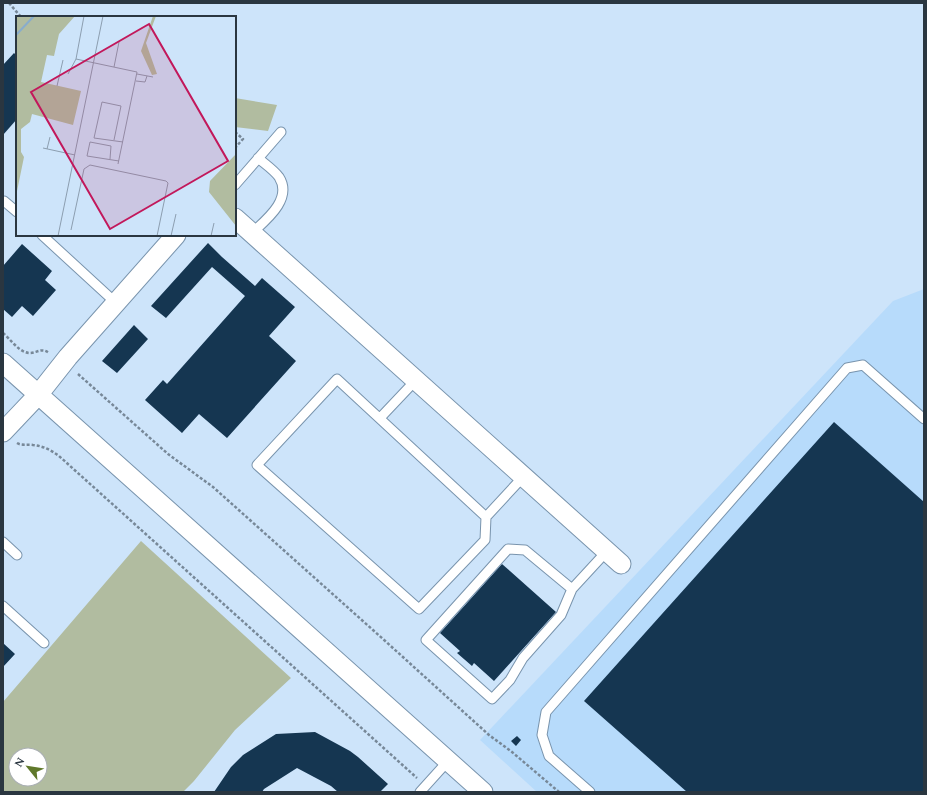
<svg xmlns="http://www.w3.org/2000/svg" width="927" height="795" font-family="Spectral,serif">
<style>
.built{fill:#b7dbfb}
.green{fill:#b1bca0;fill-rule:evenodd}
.building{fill:#153651}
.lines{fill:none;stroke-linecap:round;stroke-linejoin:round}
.lane-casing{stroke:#7994ad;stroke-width:11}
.street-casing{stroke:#7994ad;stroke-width:21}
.path{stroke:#778898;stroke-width:2.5;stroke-dasharray:3 2;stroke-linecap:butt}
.lane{stroke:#fff;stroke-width:9}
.street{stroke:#fff;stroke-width:19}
.inset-river{fill:none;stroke:#88accc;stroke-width:2}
.inset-road{fill:none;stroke:#8c9eb0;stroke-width:1}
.view{fill:#c2185b;fill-opacity:0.15;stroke:#c2185b;stroke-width:2}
.inset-edge{fill:none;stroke:#2a3640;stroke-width:2}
</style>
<rect width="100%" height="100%" fill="#cde4fa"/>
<path class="built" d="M924 289V792H537L480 740 893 301Z"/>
<path class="green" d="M235 98 277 105 268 131 235 127Z
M141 541 291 678 235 730 194 781 183 792H3V702ZM16 755H40V779H16Z"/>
<path class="building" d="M14 53 17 56V119L3 135V65Z
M208 243 222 257 255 286 262 278 295 307 269 336 296 361 227 438 199 414 182 433 145 400 163 380 167 384 245 296 212 267 166 318 151 306Z
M22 244 52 271 45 280 56 290 33 316 22 306 12 317 3 309V266Z
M134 325 148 339 117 373 102 361Z
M834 422 924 502V792H687L584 701Z
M502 564 556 612 494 681 474 663 472 666 457 653 460 651 440 633Z
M3 643 15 654 3 667Z
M315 732 350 751 358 757 388 784 380 792H338L331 786 297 768 264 789 262 792H214L231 767 243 755 276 734Z
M517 736 521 740 516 746 511 741Z"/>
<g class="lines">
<g class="lane-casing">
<path id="lane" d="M235 185 281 132
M4 201 17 212
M252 233C266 220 293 199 279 177 274 170 265 164 258 158
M42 235 116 303
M380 418 415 381
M486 517 337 379 257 465 419 609 485 540 486 517 523 477
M3 542 17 555
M572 589 525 550 508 549 426 640 492 699 510 680 523 658 561 615 572 589 607 551
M3 606 44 643
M420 792 448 761
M590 792 549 756 542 735 546 712 847 368 863 365 924 419"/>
</g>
<g class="street-casing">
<path id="street" d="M235 218 621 564
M3 363 483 792
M3 432 38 395 68 357 176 235"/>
</g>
<path class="path" d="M9 3 21 17
M235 132 243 139 235 148
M3 333C10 339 17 349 25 352 35 356 40 346 49 353
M78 374 168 454 213 487 383 639 489 735 512 752 559 792
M17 443C22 446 27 444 33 445 43 446 51 450 59 456L417 778"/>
<use href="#lane" class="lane"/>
<use href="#street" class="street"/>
</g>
<g transform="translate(16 16)">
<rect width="220" height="220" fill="#cde4fa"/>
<path d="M0 0H59L43 18 38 40 31 39 25 66 65 75 57 109 16 98 14 106 5 113V136L8 141 0 180ZM137 0H140L130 27 141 58 136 59 125 35ZM220 138V210L193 176 194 165Z" fill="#b1bca0"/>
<path class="inset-river" d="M0 19 18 0"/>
<path class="inset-road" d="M68 0 60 43 121 56 102 148M98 51 103 26M52 58 60 43M121 58 137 61M120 65 129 66 131 60M41 70 47 44M98 124 105 90 86 86 78 122 107 126M27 132 59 139M31 133 34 121M94 143 95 130 74 126 71 140 103 145M55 214 68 153 74 149 150 165 152 167 141 220M42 220 87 0M155 220 160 198M195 220 198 207"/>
<path class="view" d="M133 8 212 145 94 213 15 76Z"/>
<rect width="220" height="220" class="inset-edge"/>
</g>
<rect width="927" height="795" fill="none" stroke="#2a3640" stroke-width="8"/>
<g transform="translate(28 767) rotate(300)"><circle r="19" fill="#ffffff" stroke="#aaafb3"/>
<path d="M0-3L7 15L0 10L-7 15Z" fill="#60792b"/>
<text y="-6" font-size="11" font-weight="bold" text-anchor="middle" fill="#2a3640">N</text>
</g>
</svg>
